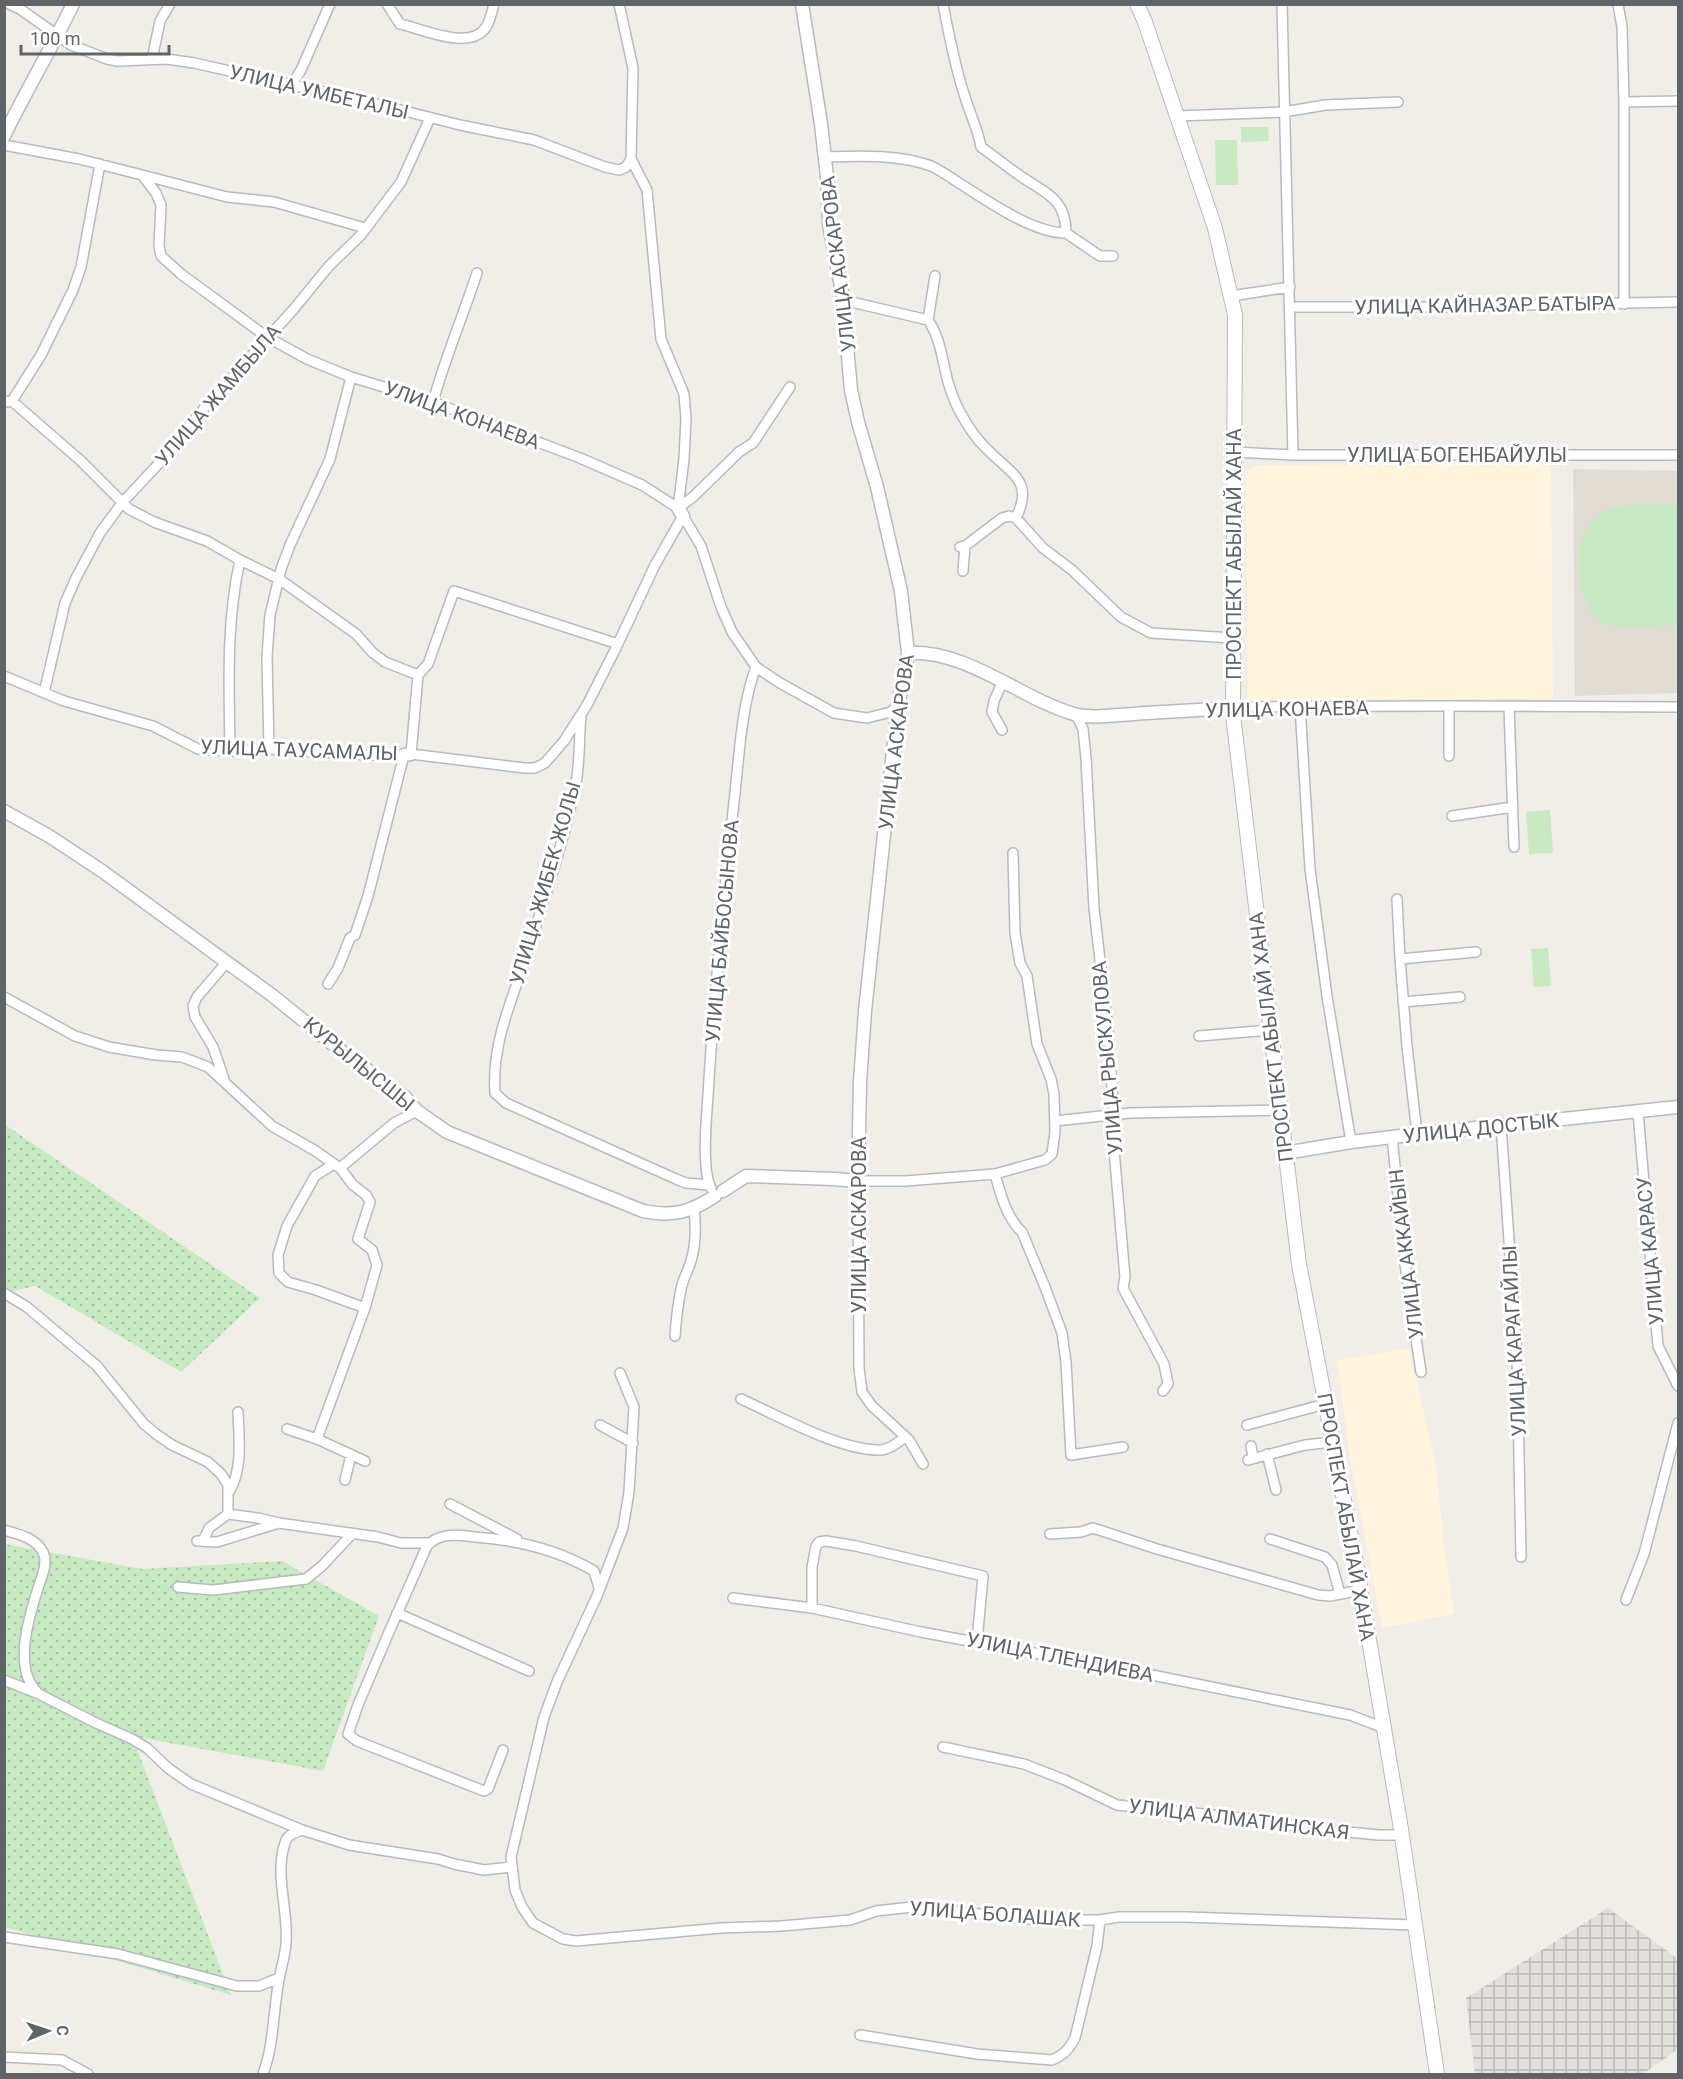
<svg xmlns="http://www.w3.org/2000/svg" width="1683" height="2079" font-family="Roboto,sans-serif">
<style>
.commercial{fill:#fff4de}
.industrial{fill:url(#industrial-grid)}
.education{fill:#e1ddd5}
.green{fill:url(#green-dots)}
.pitch{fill:#c7eac3}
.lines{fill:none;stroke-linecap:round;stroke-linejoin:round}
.minor-casing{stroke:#b7babe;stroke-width:12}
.tertiary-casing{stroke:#b7babe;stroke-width:15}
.secondary-casing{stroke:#b5bbbf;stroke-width:16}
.minor{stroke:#fff;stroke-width:9}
.tertiary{stroke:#fff;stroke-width:12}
.secondary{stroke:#fff;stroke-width:14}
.labels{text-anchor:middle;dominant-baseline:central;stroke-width:6;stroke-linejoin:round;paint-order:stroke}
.street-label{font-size:20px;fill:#5e6468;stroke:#fff}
</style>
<defs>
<pattern id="industrial-grid" width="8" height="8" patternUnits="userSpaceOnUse" patternTransform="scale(1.5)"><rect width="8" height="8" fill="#e2e0db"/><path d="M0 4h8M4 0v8" fill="none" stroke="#bab9b5"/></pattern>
<pattern id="green-dots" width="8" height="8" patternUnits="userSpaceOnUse" patternTransform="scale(1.5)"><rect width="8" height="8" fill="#c7eac3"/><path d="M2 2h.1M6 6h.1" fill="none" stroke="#a5c1a2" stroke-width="1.8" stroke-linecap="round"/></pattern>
</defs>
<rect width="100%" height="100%" fill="#f1eee7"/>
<path class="commercial" d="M1551 463 1553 699 1248 700 1246 474 1256 465Z
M1409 1348 1436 1465 1444 1546 1454 1614 1382 1628 1349 1451 1337 1360Z"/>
<path class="industrial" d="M1608 1908 1678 1959V2049L1643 2074H1475L1466 1998Z"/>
<path class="education" d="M1573 469 1678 471V693L1575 696Z"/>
<path class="green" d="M4 1124 260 1298 181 1372 35 1286 5 1293Z
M4 1544 142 1569 282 1561 379 1616 323 1771 132 1736 231 1995 5 1927Z"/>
<path class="pitch" d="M1241 127H1268L1269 141 1241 142Z
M1215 140H1237L1238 185H1216Z
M1678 505V625C1658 625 1619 632 1601 622 1593 618 1589 608 1586 600 1583 593 1579 586 1579 579 1576 555 1581 521 1606 510 1624 502 1658 506 1678 505Z
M1550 810 1553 853 1529 854 1526 812Z
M1548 948 1551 986 1534 987 1531 949Z"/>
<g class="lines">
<g class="minor-casing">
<path id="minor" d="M9 4 20 9 71 45 107 59 117 61 167 59 194 63 381 105 460 125 534 140 605 167 619 170 626 167 631 159
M387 4 400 24C420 28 471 52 486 27 490 21 492 12 494 4
M619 4 633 68 631 159 647 190 661 339 684 394 686 419 684 459 678 508
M943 4C949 36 955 67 965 97 970 114 978 129 981 147 994 156 1006 166 1019 175 1044 193 1066 197 1066 233
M1282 4 1293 455
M1618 4 1622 27 1624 102V304
M152 59 160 21 170 4
M292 84 301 70 330 4
M1624 102 1678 101
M1177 116 1284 112 1325 105 1398 102
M4 145 79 159 142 175 156 193 161 205 159 245 161 256 181 274 267 337 307 359 351 377 433 402 580 458 642 485 678 508
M825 157C859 156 898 154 931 166 940 170 950 177 959 183 988 201 1032 233 1066 233
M142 175 227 197 274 202 365 228
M1066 233 1100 256H1113
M1231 296 1290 287
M843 300 928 320C941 339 942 360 948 382 952 396 959 412 967 424 974 436 984 447 994 456 1017 477 1032 485 1016 518L1043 548 1072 570 1121 617 1151 633 1233 638
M1291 307H1429L1678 302
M928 320 935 276
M12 401 81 461 129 509 154 522 207 541 240 560 279 579 356 634 372 652 385 662 418 675
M4 402 12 401 41 355 73 290 81 267 100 164
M433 402C445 358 463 316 477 273
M1235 452 1293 455H1678
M678 508 693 497 739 452 753 443 790 387
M960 547 965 546 1002 518 1009 516 1016 518
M963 571 965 546
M618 644 454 591 428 664 418 675 411 754 524 768H535L545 763 564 741 587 705 615 650 655 565 683 516 701 546 721 607 732 632 756 667 780 683 834 713 867 718 891 712 898 705
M4 676 64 701 153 726 198 749 230 751 269 749 367 755H404L368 896 355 935 350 938 338 968 328 984
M44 693 65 603 76 578 100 533 122 503 163 459 206 406 293 310 329 266 361 235 401 182 430 118
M1300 706 1310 869 1327 996 1351 1142
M1449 706V756
M1233 707 1436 706 1678 707
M1509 707 1514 847
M1076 714 1083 729 1086 758 1094 908 1108 1030 1114 1115 1112 1127 1125 1277 1123 1288 1164 1364 1168 1384 1163 1391
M581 715C579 737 580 761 576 783 565 837 547 890 531 942 516 992 491 1039 495 1093L506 1103 676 1179 686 1183 709 1185
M1002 730 992 712 994 701 1003 681
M269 749 267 657 270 615 281 569 290 545 330 459 351 377
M230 751C229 686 226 623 240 560
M1452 816 1513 807
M1397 899 1400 959
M4 997 75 1036 109 1047 156 1055 182 1057 208 1067 272 1126 314 1150 340 1168 353 1185 366 1195 370 1202 358 1239 372 1250 377 1265 365 1308 317 1439 365 1461
M1403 1002 1460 997
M1199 1036 1270 1030
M224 1079 213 1047 195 1017 193 1006 197 997 227 962
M1638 1112 1658 1346 1678 1386
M1055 1121 1130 1113 1279 1110
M1501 1125 1517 1355 1521 1557
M1417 1134 1407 1046 1400 959 1476 952
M1392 1137 1405 1264 1421 1372
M334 1164 315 1176 287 1226 278 1255 279 1273 288 1282 316 1290 365 1308
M340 1168 394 1123 417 1111
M995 1174C1000 1193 1007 1219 1022 1232L1045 1287 1062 1333 1066 1362 1071 1455 1123 1447
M711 1188C700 1166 708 1106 709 1079 715 986 724 894 734 802 739 759 741 707 756 667
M4 1293 27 1307 97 1366 144 1424 156 1434 172 1445 208 1462 221 1474 228 1485V1514L258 1518 279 1523
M675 1336C676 1320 678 1304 681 1289 683 1279 688 1271 691 1261 696 1244 696 1226 694 1209
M620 1373 634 1407 629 1492 623 1528 597 1596 557 1682 544 1717 511 1857 515 1890 522 1907 533 1923 563 1939 576 1941 721 1928 781 1926 850 1920 876 1911 912 1907 1038 1920H1100L1119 1917H1186L1415 1925
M741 1399C779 1416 840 1451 881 1450 890 1449 898 1443 905 1437
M600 1425 633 1443
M1247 1425 1325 1404
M287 1429 317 1439
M1251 1446 1253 1458
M1267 1454 1276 1490
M1248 1460 1305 1445 1333 1442
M923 1464 909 1440 872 1406 862 1392 859 1368 858 1181H905L995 1174 1045 1160 1052 1154 1055 1132 1054 1094 1051 1079 1037 1044 1027 976 1020 963 1015 933 1013 853
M345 1480 351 1455
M229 1492C243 1470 239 1438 238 1412
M450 1504 517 1539
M4 1530C17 1534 33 1537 41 1549 49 1559 43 1574 39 1585 30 1614 12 1667 37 1692
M1050 1534 1081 1532 1093 1528 1157 1549 1318 1595 1330 1596 1361 1590
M1270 1539 1325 1557 1332 1565 1340 1594
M197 1541 217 1542 279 1523 378 1537 401 1543H429
M203 1541 209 1528 228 1514
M178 1587 213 1590 306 1579 322 1566 352 1534
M733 1598 812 1608 921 1632 1152 1675 1350 1715 1384 1728
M1626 1600 1644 1554 1678 1423
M812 1608V1567L816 1546 819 1542 826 1541 856 1546 983 1576 977 1641
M397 1613 529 1671
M4 1680 39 1694 96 1723 132 1739 147 1748 168 1768 191 1784 302 1830 349 1845 438 1859 454 1864 484 1870 511 1867
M943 1747 1024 1764 1065 1780 1117 1805 1251 1819 1316 1829 1379 1835H1402
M503 1750 488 1789 484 1791 357 1741 348 1734 358 1705 389 1632 427 1546C439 1532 458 1535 475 1537 517 1540 557 1549 594 1571L599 1588
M4 1937 118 1954 237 1986H259L279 1978
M860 2035 977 2054 1052 2060C1064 2055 1069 2049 1075 2038L1097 1946 1100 1920
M4 2057 62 2060 88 2074
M263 2074C274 2045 273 2011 279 1980 281 1968 285 1956 286 1944 289 1911 274 1875 285 1843 287 1835 294 1833 302 1830"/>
</g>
<g class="tertiary-casing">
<path id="tertiary" d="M4 136C26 91 51 49 73 4
M678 508 683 516
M908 653C968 650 1019 698 1074 714 1093 719 1114 715 1133 714 1166 711 1200 711 1233 707
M404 755 411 754
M4 811 49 836 102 871 273 996 340 1050 405 1097 417 1111 447 1132 643 1211C673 1217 691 1212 715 1196
M1285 1153 1351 1142 1417 1134 1678 1107
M723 1191 746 1176 834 1179 858 1181 860 1082 865 1011 898 705 908 653 901 591 877 487 858 422 851 390 842 292 829 224 827 177 821 124 802 4"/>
</g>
<g class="secondary-casing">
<path id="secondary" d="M1137 4 1145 22 1215 228 1235 315 1233 715 1299 1264 1356 1563 1401 1829 1437 2074"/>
</g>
<use href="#minor" class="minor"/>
<use href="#tertiary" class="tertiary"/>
<use href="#secondary" class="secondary"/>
</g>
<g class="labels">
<g class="street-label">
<text transform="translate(319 92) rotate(13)">УЛИЦА УМБЕТАЛЫ</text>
<text transform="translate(838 264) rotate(-97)">УЛИЦА АСКАРОВА</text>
<text transform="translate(1485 305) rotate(-1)">УЛИЦА КАЙНАЗАР БАТЫРА</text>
<text transform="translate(218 395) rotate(-49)">УЛИЦА ЖАМБЫЛА</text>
<text transform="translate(462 415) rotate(20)">УЛИЦА КОНАЕВА</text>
<text x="1457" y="455">УЛИЦА БОГЕНБАЙУЛЫ</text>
<text transform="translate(1234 554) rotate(-90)">ПРОСПЕКТ АБЫЛАЙ ХАНА</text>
<text transform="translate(1287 709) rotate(-1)">УЛИЦА КОНАЕВА</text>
<text transform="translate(896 742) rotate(-83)">УЛИЦА АСКАРОВА</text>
<text transform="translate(299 750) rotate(2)">УЛИЦА ТАУСАМАЛЫ</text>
<text transform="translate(545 883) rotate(-74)">УЛИЦА ЖИБЕК ЖОЛЫ</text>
<text transform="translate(722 931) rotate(-85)">УЛИЦА БАЙБОСЫНОВА</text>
<text transform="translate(1271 1037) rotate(-97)">ПРОСПЕКТ АБЫЛАЙ ХАНА</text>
<text transform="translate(1107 1058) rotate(-95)">УЛИЦА РЫСКУЛОВА</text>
<text transform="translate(359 1064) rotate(39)">КУРЫЛЫСШЫ</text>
<text transform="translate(1481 1128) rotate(-6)">УЛИЦА ДОСТЫК</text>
<text transform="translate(859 1225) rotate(-90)">УЛИЦА АСКАРОВА</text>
<text transform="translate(1650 1251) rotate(-95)">УЛИЦА КАРАСУ</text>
<text transform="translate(1406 1254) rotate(-97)">УЛИЦА АККАЙЫН</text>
<text transform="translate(1514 1341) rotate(-93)">УЛИЦА КАРАГАЙЛЫ</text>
<text transform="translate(1346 1517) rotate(80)">ПРОСПЕКТ АБЫЛАЙ ХАНА</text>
<text transform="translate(1060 1657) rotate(11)">УЛИЦА ТЛЕНДИЕВА</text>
<text transform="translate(1239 1819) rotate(7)">УЛИЦА АЛМАТИНСКАЯ</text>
<text transform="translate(995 1914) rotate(4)">УЛИЦА БОЛАШАК</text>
</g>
</g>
<rect width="1683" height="2079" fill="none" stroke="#5e6468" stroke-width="12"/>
<g transform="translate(48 2031) rotate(88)" stroke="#ffffff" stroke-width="4.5" paint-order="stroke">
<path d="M0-4.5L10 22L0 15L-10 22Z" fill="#5e6468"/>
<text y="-9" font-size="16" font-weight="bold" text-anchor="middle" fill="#5e6468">С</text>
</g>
<path d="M21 45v9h148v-9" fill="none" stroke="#5e6468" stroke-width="3"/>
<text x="30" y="45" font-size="18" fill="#5e6468" stroke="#ffffff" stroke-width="4.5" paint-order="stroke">100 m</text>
</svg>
